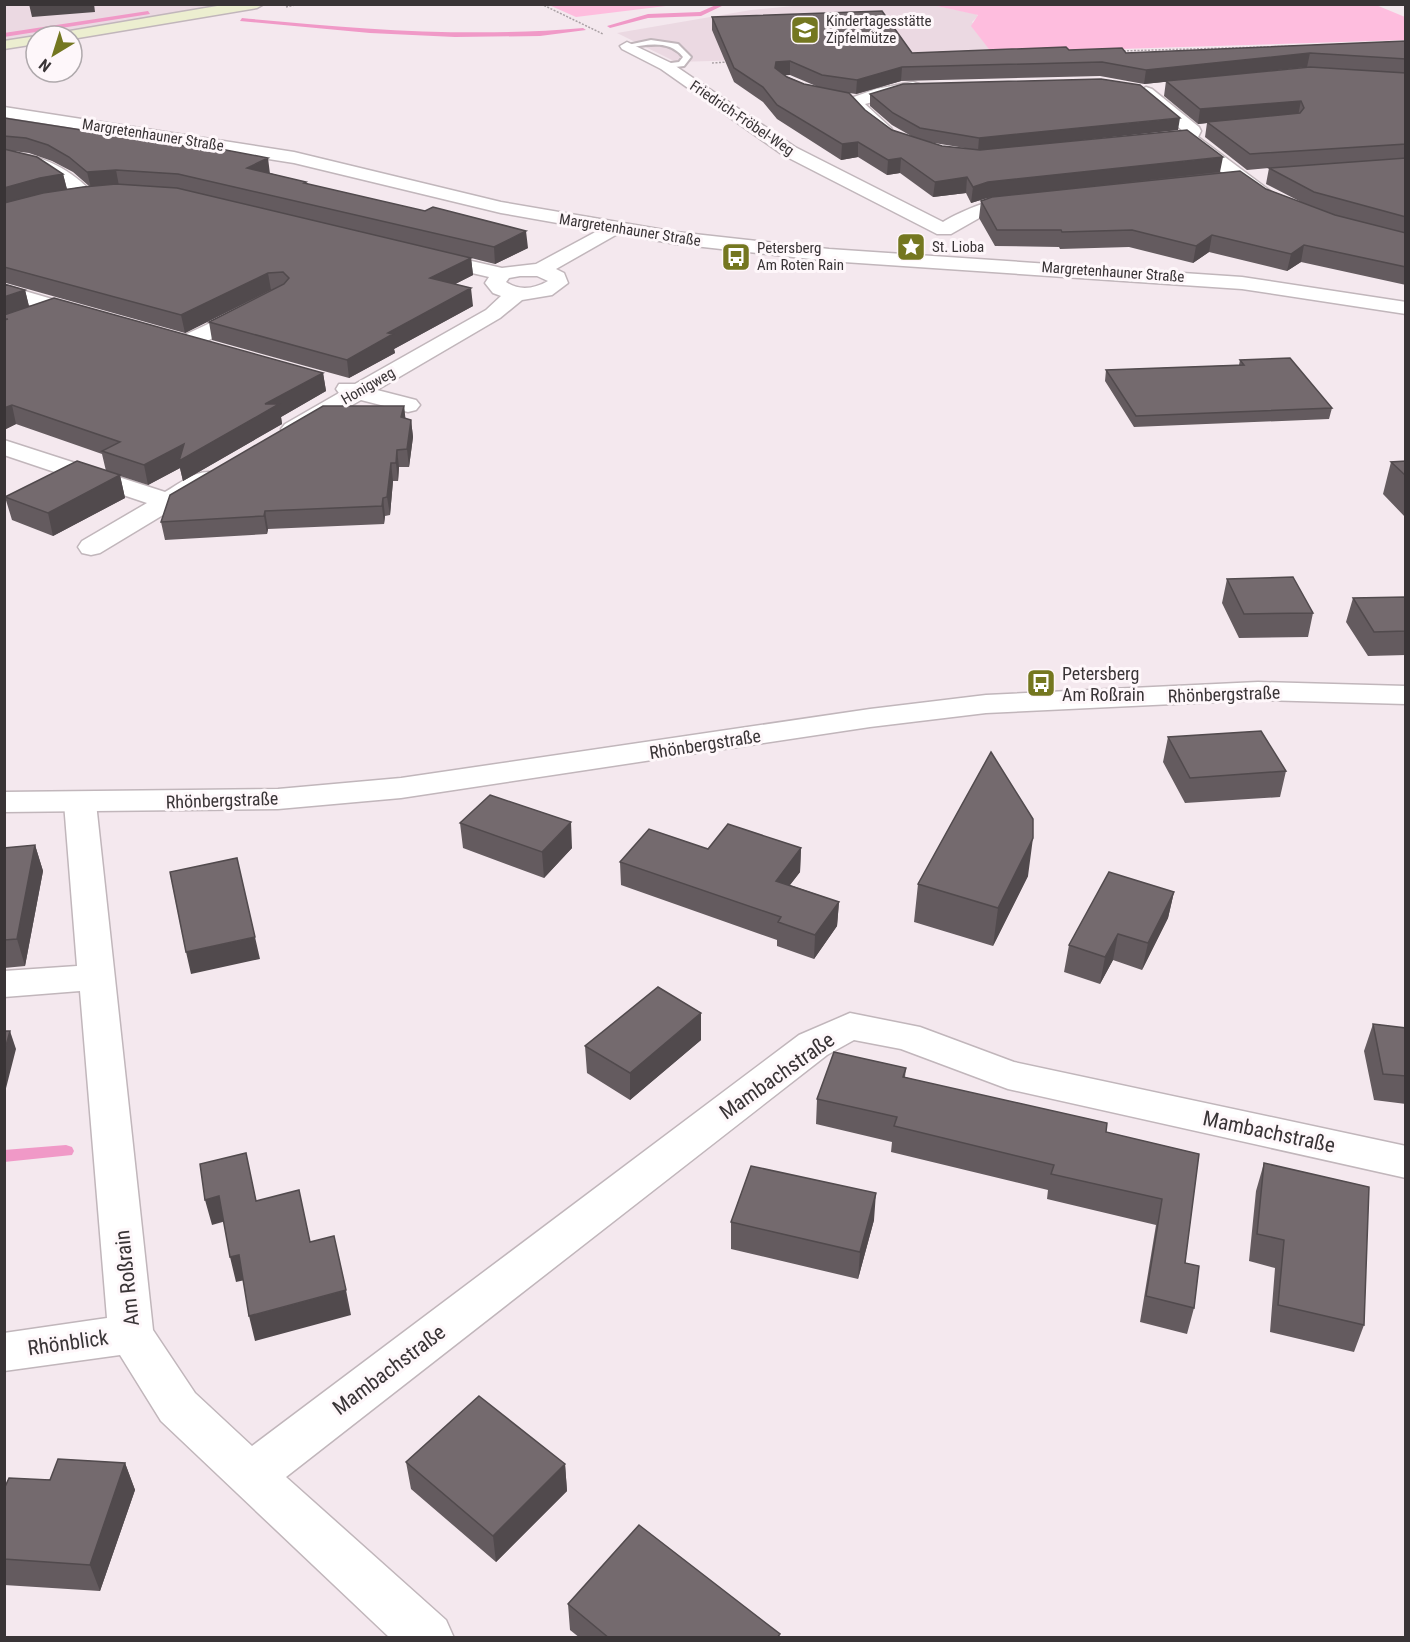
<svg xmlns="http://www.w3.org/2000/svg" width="1410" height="1642" font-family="'Roboto Condensed',sans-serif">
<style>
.built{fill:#ebd9e2}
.green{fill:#febdde}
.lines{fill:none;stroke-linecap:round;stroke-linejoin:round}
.stream{fill:#f099c7;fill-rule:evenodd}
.service-casing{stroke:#c1b6bb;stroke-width:4}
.minor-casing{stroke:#c1b6bb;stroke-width:3}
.tertiary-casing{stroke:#c1b6bb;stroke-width:3}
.secondary-casing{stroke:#c1b6bb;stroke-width:3}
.path{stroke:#a9a0a4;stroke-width:1.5;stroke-dasharray:2 1.5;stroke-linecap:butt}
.service{fill:#fff;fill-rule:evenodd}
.minor{fill:#fff;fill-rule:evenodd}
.tertiary{fill:#fff;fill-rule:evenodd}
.secondary{fill:#eceed0;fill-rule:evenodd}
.wall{fill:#645b5f;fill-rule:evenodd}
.shaded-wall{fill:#514a4d}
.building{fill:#746a6e;stroke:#514a4d;stroke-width:1.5}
.labels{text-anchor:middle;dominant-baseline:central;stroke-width:6;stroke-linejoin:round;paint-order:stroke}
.far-poi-label{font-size:15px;fill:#393436;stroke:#fef7fa;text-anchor:start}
.far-street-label{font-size:15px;fill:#393436;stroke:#fef7fa}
.poi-label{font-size:18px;fill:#393436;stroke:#fef7fa;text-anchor:start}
.street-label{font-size:18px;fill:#393436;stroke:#fef7fa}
.near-street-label{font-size:21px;fill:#393436;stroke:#fef7fa}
</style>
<rect width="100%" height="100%" fill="#f4e8ee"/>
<path class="built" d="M4 5H241L5 42Z
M804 5H932L976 14 978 16 972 22 992 53 676 62 617 33 751 10Z"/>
<path class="green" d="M549 5V4L674 5 576 17Z
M932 5H1376L1405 17V40L992 53 971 26 978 15Z"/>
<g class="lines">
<path class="stream" d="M718 4H726L701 16 648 18 610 28 607 26 648 14 700 12Z
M148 11 150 14 4 37V33Z
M242 18C356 29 469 38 583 28L586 30 540 36 455 37 370 33 240 21Z
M66 1145 72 1147 74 1151 72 1155 4 1162V1150Z"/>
<g class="service-casing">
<path id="service" d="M651 40 678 44 691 57 684 66 666 68 663 64 679 62 683 57C669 39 646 45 627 48L623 46Z"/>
</g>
<g class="minor-casing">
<path id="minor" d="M627 42 671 63 795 147 943 222C958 212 1021 184 1034 201L1032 205 988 213 951 234H937L783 155 661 69 622 49 620 46Z
M913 82 919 84 921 87 919 90 865 104 891 128 893 132 891 136H879L849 106 851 98 876 89Z
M1146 87 1152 89 1199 127 1201 131 1198 137 1273 193 1276 197 1273 201H1261L1180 142 1178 138 1184 132 1138 92Z
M4 152C39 154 66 166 90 190L120 188 129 193 120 198 80 200C58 178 36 164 4 162Z
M614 222 624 228 621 232 556 269 564 273 568 283 552 295 522 300 500 318 377 390 416 400 420 405 416 410 408 412 361 400 301 434H285L281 429 285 424 339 393 336 389 339 384H355L486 310 501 296 493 293 485 283 489 277 421 261 418 257 421 253 428 251 502 268 536 264ZM520 276H537L548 281C534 289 519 291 506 282L509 278Z
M4 285 90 310 94 314 90 318 83 320 4 298Z
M251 304 258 306 261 310 258 314 194 348H178L175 343 178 338Z
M4 440 165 492C181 483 197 468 216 473L219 478 216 483 100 553 91 555 82 553 78 547 82 541 147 503 4 455Z
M80 793 92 796 96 803 153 1330 195 1393 252 1446 799 1035 850 1013 920 1027 1014 1062 1406 1146V1178L1008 1089 901 1049 854 1040 827 1055 286 1477 446 1620 454 1638H390L161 1421 120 1355 4 1371V1333L107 1318 80 991 4 997V971L77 966 64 803 68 796Z"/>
</g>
<g class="tertiary-casing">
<path id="tertiary" d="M4 107 294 152 501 202 676 232 829 249 1242 277 1406 302V314L1242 289 829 261 676 244 501 213 294 163 4 117Z
M1258 682 1406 686V704L1258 700 986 713 870 727 401 798 278 809 4 812V792L278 789 401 778 870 709 986 695Z"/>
</g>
<g class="secondary-casing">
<path id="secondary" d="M229 4H264L257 8 72 39V36H57L64 32Z
M36 36V44L4 49V41Z"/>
</g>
<path class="path" d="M541 4 603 34
M286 7 300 4
M1120 51 1298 46
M712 63 728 62"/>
<use href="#service" class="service"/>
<use href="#minor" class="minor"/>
<use href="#tertiary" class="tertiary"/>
<use href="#secondary" class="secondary"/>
</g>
<path class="wall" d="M712 17 912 53 1069 50 1126 53 1406 41V285L1301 262 1287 271 1209 252 1193 263 1129 247 1060 249 1059 247 995 246 979 218 981 201 992 197 987 198 971 203 966 193 933 197 900 173 887 175 858 157 841 160 777 119 763 102 734 82 712 30ZM1307 67 1356 70 1166 81 1164 96 1198 124 1207 123 1205 137 1247 170 1269 168 1266 184 1301 202 1220 172 1069 141 1178 130 870 94V106L892 125 913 137 892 130 865 110 849 93 856 94 901 81 1100 76 1144 84ZM784 75H790L816 86 804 84ZM928 142 965 148 942 146Z
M4 118 270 173 528 248 495 264 471 258 473 275 455 284 473 306 394 349 395 353 349 378 212 340 209 322 273 290H271L185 333 6 283 4 281ZM13 151 29 153 52 161 73 172 89 186 67 189 63 174Z
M4 284 25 290 29 306 323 373 326 391 281 417 282 424 183 481 180 468 148 485 120 476 125 498 53 536 12 520 5 497 106 471 102 454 16 424 4 430Z
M1240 360 1332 408 1329 419 1134 427 1105 381 1106 370 1239 365Z
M404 406 405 419 411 420 413 437 409 467H399L398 481H393L390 515 385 516 384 524 268 529 267 534 165 540 161 522Z
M1406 461V518L1383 494 1391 462Z
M1227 579 1313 613 1308 637 1239 638 1222 603Z
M1406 597V655L1368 656 1346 622 1353 598Z
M1168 737 1286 771 1280 797 1185 803 1163 762Z
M460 823 572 848 544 878 463 848Z
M35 845 43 871 25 966 4 968V848Z
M801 848 800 872 790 885 839 902 837 926 814 959 777 946V940L621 885 620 862 708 849Z
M1028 876 993 946 914 922 918 884Z
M1174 892 1168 918 1142 970 1113 960 1100 984 1064 972 1069 945Z
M1373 1024 1406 1028V1104L1374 1100 1364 1051Z
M701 1040 630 1100 587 1073 585 1046Z
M906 1068 905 1077 1106 1132 1199 1154 1185 1263 1194 1308 1187 1334 1140 1322 1156 1225 1047 1199 1048 1190 891 1152 892 1142 816 1124 817 1099Z
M1264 1163 1364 1325 1354 1352 1270 1332 1275 1268 1249 1261 1256 1191Z
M874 1220 858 1279 731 1249V1222Z
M406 1462 565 1464 567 1491 496 1562 411 1489Z
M125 1463 135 1490 100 1591 4 1585V1489Z
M568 1604 780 1638H580L570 1630Z"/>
<path class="shaded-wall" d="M29 4H94L95 12 32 17Z
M1310 53 1307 67 1144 84 1146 70Z
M790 61V75L776 76 775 68 776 62Z
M902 67 901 81 856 94 857 80Z
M1301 101 1298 116 1207 122V123L1198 124 1200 109Z
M1180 118 1178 130 978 151 979 138Z
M858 142V157L841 160 842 144Z
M1223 157 1220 172 987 198 971 203 973 187 988 182Z
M268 158 270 174 247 168Z
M901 158 900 173 887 175 888 160Z
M116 170 119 186 91 188 87 172Z
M63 174 67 190 4 206V188L40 178Z
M967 177 966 193 933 197 935 182Z
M526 231 528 248 495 264 494 247Z
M1212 235 1209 252 1193 263 1196 246Z
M1304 245 1301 262 1287 271 1291 254Z
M471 258 473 275 432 296 430 278Z
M268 273 271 290 185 333 181 315Z
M471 288 473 306 394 349 395 353 349 378 347 360 388 333Z
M25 290 29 307 4 317V297Z
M323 373 326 391 281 417 282 424 183 481 180 468 148 485 144 465 184 444 265 404Z
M12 405 16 424 4 430V408Z
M404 406 406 423 401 417Z
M411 420 413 437 409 467 407 449Z
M397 450 399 467 398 481 396 463Z
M391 463 393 481 390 515 387 497Z
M120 475 125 498 53 536 48 513Z
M383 498 385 516 384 524 382 506Z
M265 511 268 529 267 534 264 516Z
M571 822 572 848 544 878 542 852Z
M1033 838 1028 876 993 946 998 908Z
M35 845 43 871 25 966 17 939Z
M801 848 800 872 775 904 776 881Z
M1174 892 1168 918 1142 970 1148 943Z
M839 902 837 926 814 959 815 935Z
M1118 934 1113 960 1100 984 1105 957Z
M255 937 260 959 191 974 186 952Z
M701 1013V1040L630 1100V1073Z
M10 1031 16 1049 4 1096V1053Z
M876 1193 874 1220 858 1279 860 1252Z
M219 1196 226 1221 212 1225 205 1200Z
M239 1255 245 1280 236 1282 230 1257Z
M346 1290 351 1315 255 1341 249 1316Z
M125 1463 135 1490 100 1591 90 1565Z
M565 1464 567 1491 496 1562 493 1536Z"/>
<path class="building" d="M882 11 912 53 1066 47 1069 50 1122 48 1126 53 1406 41V59L1310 53 1146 70 1102 62 902 67 857 80 822 75 790 61 776 62 775 68 787 77 804 84 849 93 865 110 892 130 942 146 980 150 1187 130 1223 157 988 182 973 187 967 177 935 182 901 158 888 160 858 142 842 144 777 105 763 87 734 68 712 17Z
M1310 67 1406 73V144L1250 154 1207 122 1300 113 1304 108 1301 101 1200 109 1166 81Z
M1101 79 1140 85 1180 118 979 138 920 128 893 113 870 94 903 84Z
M4 118 205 149 210 147 268 158 247 168 306 182 304 183 425 211 433 207 526 231 494 247 178 174 116 170 87 172 69 157 48 145 26 138 4 136Z
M4 149 37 157 63 174 40 178 4 188Z
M1406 158V217L1314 192 1269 168Z
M1240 171 1266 189 1335 215 1406 233V267L1304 245 1291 254 1212 235 1196 246 1132 230 1062 232 1061 230H997L981 201 992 197Z
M116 184 177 188 471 258 430 278 471 288 388 333 393 334 347 360 209 322 284 284 289 278 283 272 268 273 181 315 4 267V203L43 193 83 187Z
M4 284 25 290 4 297Z
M54 298 323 373 265 404H279L179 461 184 444 144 465 102 451 120 442 12 405 4 408V320L8 319H4V315Z
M1290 358 1332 408 1136 416 1106 370 1244 365 1240 360Z
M323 406H404L401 417 411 420 407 449 397 450 396 463H391L387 497 383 498 382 506 265 511 264 516 161 522 170 495Z
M77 461 120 475 48 513 5 497Z
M1406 461V476L1391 462Z
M1293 577 1313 613 1244 614 1227 579Z
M1406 597V631L1374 632 1353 598Z
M1261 731 1286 771 1190 778 1168 737Z
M991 752 1033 819V838L998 908 918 884Z
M490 795 571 822 542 852 460 823Z
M728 824 801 848 776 881 839 902 815 935 778 922 781 917 620 862 649 829 708 849Z
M35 845 17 939 4 940V848Z
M237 858 255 937 186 952 170 872Z
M1109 872 1174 892 1148 943 1118 934 1105 957 1069 945Z
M658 987 701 1013 630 1073 585 1046Z
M1373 1024 1406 1028V1076L1383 1074Z
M4 1031H10L4 1053Z
M834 1052 906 1068 903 1077 1107 1123 1106 1132 1199 1154 1185 1263 1199 1266 1194 1308 1146 1296 1162 1199 1051 1174 1054 1165 894 1126 897 1117 817 1099Z
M246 1153 256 1201 299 1190 310 1242 334 1236 346 1290 249 1316 239 1255 230 1257 219 1196 205 1200 200 1164Z
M1264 1163 1369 1187 1364 1325 1278 1305 1284 1240 1257 1234Z
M751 1166 876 1193 860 1252 731 1222Z
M479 1396 565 1464 493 1536 406 1462Z
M58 1459 125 1463 90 1565 4 1559V1489L9 1478 50 1480Z
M639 1525 780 1634 777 1638H609L568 1604Z"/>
<defs>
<g id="school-square" transform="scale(1.5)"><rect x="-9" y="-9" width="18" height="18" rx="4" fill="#747720" stroke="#fef7fa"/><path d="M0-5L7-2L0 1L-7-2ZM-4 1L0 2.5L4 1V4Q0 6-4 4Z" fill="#fff"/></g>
<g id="sight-square" transform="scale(1.5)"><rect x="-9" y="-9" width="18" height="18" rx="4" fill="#747720" stroke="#fef7fa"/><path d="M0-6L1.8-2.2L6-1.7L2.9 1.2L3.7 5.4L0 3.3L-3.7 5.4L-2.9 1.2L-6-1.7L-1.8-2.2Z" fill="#fff"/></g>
<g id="bus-square" transform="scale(1.5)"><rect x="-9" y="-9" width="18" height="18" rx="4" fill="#747720" stroke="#fef7fa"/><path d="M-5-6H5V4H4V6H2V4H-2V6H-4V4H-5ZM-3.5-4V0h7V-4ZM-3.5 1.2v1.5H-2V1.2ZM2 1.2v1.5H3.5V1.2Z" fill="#fff"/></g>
</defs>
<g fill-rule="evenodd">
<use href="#school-square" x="805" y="30"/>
<use href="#sight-square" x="911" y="247"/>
<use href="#bus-square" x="736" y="257"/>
<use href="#bus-square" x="1041" y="683"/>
</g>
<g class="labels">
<g class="far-poi-label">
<text x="826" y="21">Kindertagesstätte<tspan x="826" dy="17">Zipfelmütze</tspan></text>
<text x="932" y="247">St. Lioba</text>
<text x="757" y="248">Petersberg<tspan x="757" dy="17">Am Roten Rain</tspan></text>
</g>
<g class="far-street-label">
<text transform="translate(742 118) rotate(34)">Friedrich-Fröbel-Weg</text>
<text transform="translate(153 135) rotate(9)">Margretenhauner Straße</text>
<text transform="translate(630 230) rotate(9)">Margretenhauner Straße</text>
<text transform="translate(1113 272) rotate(4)">Margretenhauner Straße</text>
<text transform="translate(368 386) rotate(-30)">Honigweg</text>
</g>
<g class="poi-label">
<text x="1062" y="673">Petersberg<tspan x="1062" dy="21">Am Roßrain</tspan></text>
</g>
<g class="street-label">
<text transform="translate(1224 694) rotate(-2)">Rhönbergstraße</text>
<text transform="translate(705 744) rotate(-9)">Rhönbergstraße</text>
<text transform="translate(222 800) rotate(-2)">Rhönbergstraße</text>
</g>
<g class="near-street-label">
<text transform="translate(777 1076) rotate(-35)">Mambachstraße</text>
<text transform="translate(1269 1132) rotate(12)">Mambachstraße</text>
<text transform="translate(127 1278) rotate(-96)">Am Roßrain</text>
<text transform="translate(68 1343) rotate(-8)">Rhönblick</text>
<text transform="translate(389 1370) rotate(-37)">Mambachstraße</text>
</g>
</g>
<rect width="1410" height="1642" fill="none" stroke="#393436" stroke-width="12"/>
<g transform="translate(54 54) rotate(218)"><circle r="28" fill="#fef7fa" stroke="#afa9ac" stroke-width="1.5"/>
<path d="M0-4.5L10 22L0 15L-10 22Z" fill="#747720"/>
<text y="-9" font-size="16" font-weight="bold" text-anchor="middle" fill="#393436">N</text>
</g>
</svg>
